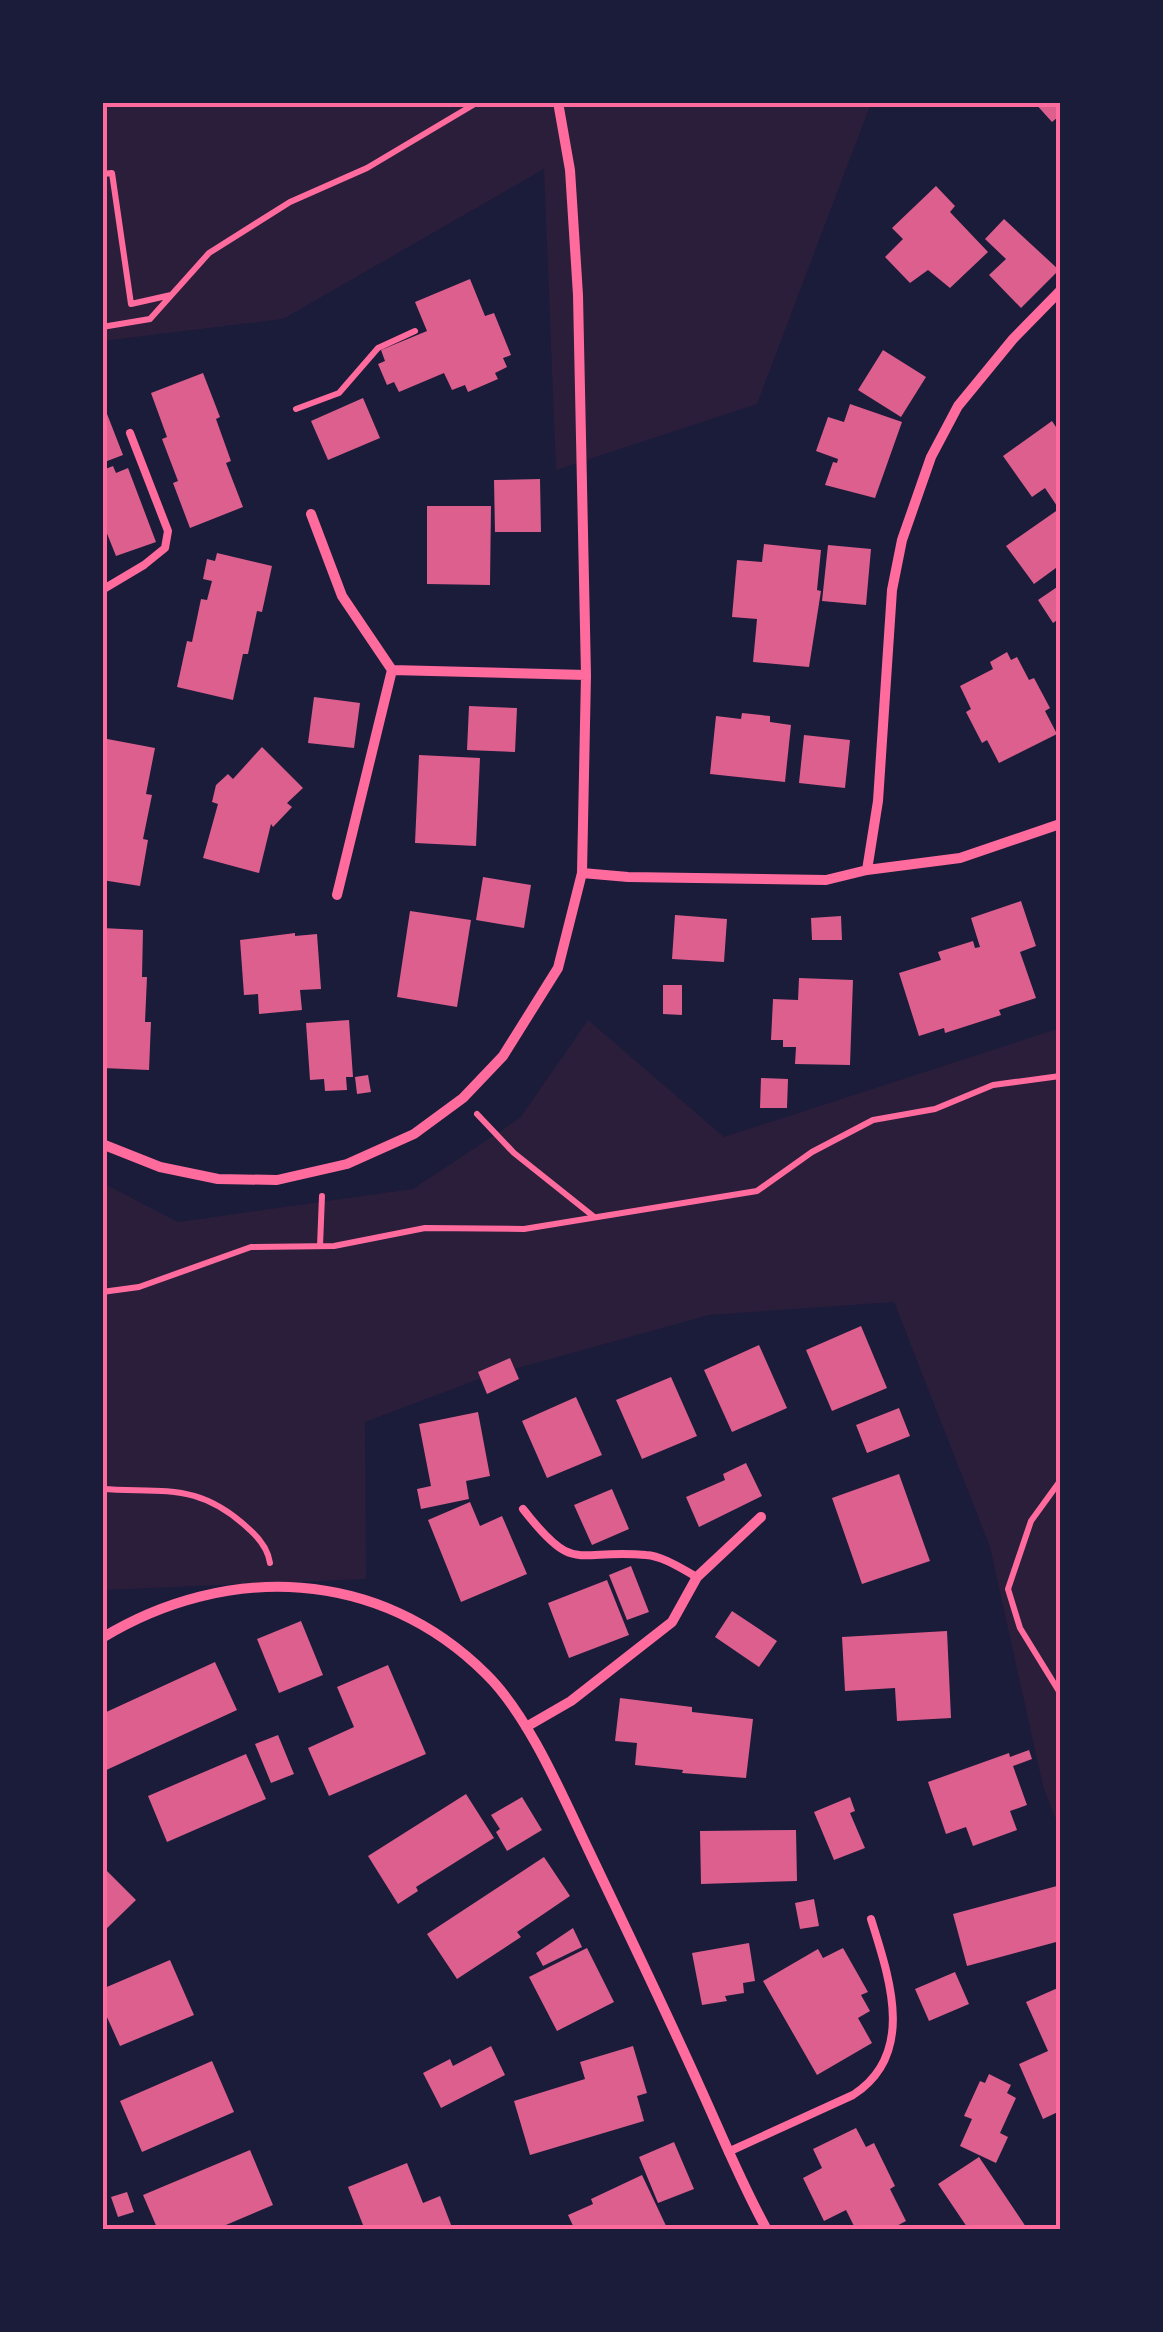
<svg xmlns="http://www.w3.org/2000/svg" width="1163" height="2332" font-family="Commissioner,sans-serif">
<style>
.green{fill:#2a1e3b}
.building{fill:#dd5f8e}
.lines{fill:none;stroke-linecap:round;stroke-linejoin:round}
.path{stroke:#ff6b9d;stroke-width:6}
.service{stroke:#ff6b9d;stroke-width:8}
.minor{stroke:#ff6b9d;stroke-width:10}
.neatline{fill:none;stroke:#ff6b9d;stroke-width:4}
</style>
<rect width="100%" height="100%" fill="#1b1b3a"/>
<path class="green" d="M103 103H871L757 404 556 470 544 169 283 319 103 341Z
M588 1020 724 1137 1060 1028V1830L1043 1786 990 1547 894 1302 709 1315 482 1378 365 1422 366 1579 103 1590V1183L178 1222 413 1189 520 1118Z"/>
<path class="building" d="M1034 102H1060V120L1058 117 1052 122Z
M936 186 955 206 950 212 988 252 950 288 928 270 910 283 885 257 903 239 892 228Z
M1004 219 1059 270 1021 308 989 275 1006 259 985 239Z
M470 279 485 316 494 313 511 355 503 358 507 367 495 373 498 379 468 392 465 385 452 390 444 373 399 392 394 382 387 385 378 364 385 361 381 350 427 331 415 302Z
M883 350 926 377 901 417 858 390Z
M203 373 220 417 216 419 231 461 226 463 243 507 190 528 173 483 178 481 162 439 167 437 151 393Z
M363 398 380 438 328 460 311 421Z
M102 401 123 455 102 463Z
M850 404 902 422 875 498 825 485 833 462 837 463 838 459 816 451 828 417 844 422Z
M1052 421 1060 433V565L1034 584 1006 546 1059 509 1045 488 1032 497 1003 456Z
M113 466 116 473 128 468 156 542 116 556 102 521V478L105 477 103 470Z
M540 479 541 532H495L494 480Z
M427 506H491L490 585 427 584Z
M764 544 821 550 817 590 821 591 809 667 753 662 757 619 732 617 737 560 762 562Z
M828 545 871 549 866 605 822 601Z
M217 553 272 566 262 612 257 611 248 654H243L233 700 177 687 187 641 192 642 201 599 207 600 212 581 203 579 207 559 215 561Z
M1060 585V618L1053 623 1038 600Z
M1007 652 1011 660 1017 657 1029 680 1034 678 1050 708 1045 711 1057 734 999 763 987 740 982 743 966 712 971 709 960 686 993 669 990 662Z
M314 697 360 703 354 748 308 743Z
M469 706 517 708 515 752 467 750Z
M742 713 770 716V722L791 725 785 782 710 774 716 716 741 719Z
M804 735 850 740 845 788 799 783Z
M102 738 155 748 146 794 152 795 143 839 148 840 140 886 102 880Z
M262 747 303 788 287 803 292 807 273 827 271 824 259 873 203 858 218 804 212 802 216 785 228 774 233 779Z
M419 755 480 758 476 846 415 843Z
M483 877 531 885 524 928 476 920Z
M1021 901 1036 946 1020 952 1036 998 999 1010 1001 1015 945 1033 944 1028 919 1036 899 973 941 960 938 952 973 941 975 948 980 947 971 918Z
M410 911 471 920 457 1007 397 997Z
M675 915 727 919 724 962 672 959Z
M841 916 842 940H812L811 918Z
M102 928 143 930 142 977H147L145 1022H151L149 1070 102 1068Z
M295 933V936L317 934 321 989 300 990 302 1010 259 1014 258 994 244 995 240 940Z
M799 978 853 980 850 1065 795 1064 796 1047H783V1040H771L773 999 798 1000Z
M663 985H682V1015L663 1014Z
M349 1020 353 1077H346L347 1090 325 1091 324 1079 310 1080 306 1023Z
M368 1075 371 1092 357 1094 355 1077Z
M761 1078 788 1079 787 1108H760Z
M861 1326 887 1388 832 1411 806 1350Z
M759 1345 787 1408 732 1432 704 1370Z
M510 1358 519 1379 487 1394 478 1372Z
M671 1377 697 1436 642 1459 616 1400Z
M576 1397 602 1455 547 1478 522 1421Z
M899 1408 910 1436 867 1453 856 1425Z
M478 1412 490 1476 466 1481 469 1499 421 1509 417 1489 431 1486 419 1424Z
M746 1463 762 1496 699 1527 686 1497 725 1480 723 1474Z
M899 1474 930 1561 862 1584 832 1498Z
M612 1489 629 1529 592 1545 574 1505Z
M470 1502 480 1526 502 1516 527 1574 461 1602 428 1520Z
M631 1566 649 1612 627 1620 609 1575Z
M607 1580 629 1635 569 1658 548 1603Z
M732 1611 777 1641 759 1667 715 1637Z
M301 1621 323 1675 279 1693 257 1639Z
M947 1631 951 1718 897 1721 895 1688 845 1691 842 1637Z
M215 1662 237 1710 102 1772V1714Z
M388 1665 426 1754 329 1796 308 1748 354 1727 337 1687Z
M620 1698 692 1707V1712L753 1719 746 1778 682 1773 683 1770 635 1765 637 1743 615 1741Z
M278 1735 294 1774 271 1783 255 1744Z
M1029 1750 1032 1759 1013 1766 1027 1805 1010 1811 1017 1830 973 1846 966 1827 946 1834 928 1782 1009 1753 1010 1757Z
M246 1754 266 1799 167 1842 148 1796Z
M466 1794 494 1838 416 1887 418 1891 398 1904 368 1856Z
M522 1797 542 1830 507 1851 496 1832 500 1829 491 1815Z
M850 1797 855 1811 850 1813 865 1848 834 1860 814 1812Z
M796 1830 797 1881 701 1884 700 1831Z
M544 1857 570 1896 517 1932 521 1937 457 1979 427 1934Z
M102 1866 136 1900 102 1933Z
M1057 1886 1060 1900V1941L967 1966 953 1914Z
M814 1899 819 1926 800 1929 795 1903Z
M573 1928 582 1947 543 1966 536 1953Z
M749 1943 755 1981 743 1983 744 1993 725 1996 727 2001 702 2005 692 1953Z
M587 1948 614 2002 557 2031 529 1977Z
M843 1948 868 1992 861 1995 870 2011 858 2018 872 2043 817 2075 763 1981 818 1949 823 1958Z
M170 1960 194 2015 120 2046 102 2006V1989Z
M955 1972 969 2004 929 2021 915 1989Z
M1060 1987V2111L1043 2119 1019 2064 1048 2051 1026 2002Z
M491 2046 505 2075 441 2108 423 2073 450 2059 453 2066Z
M633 2046 647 2093 637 2096 644 2121 530 2155 514 2101 585 2079 580 2062Z
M212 2061 234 2112 142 2152 120 2101Z
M989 2074 1011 2085 1007 2093 1016 2098 1000 2133 1008 2137 996 2163 960 2146 972 2119 964 2116 980 2081 985 2083Z
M856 2128 866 2147 874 2143 895 2186 890 2189 906 2221 889 2230H856L846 2210 824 2221 803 2178 822 2168 813 2149Z
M674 2142 694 2189 658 2203 639 2157Z
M250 2150 273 2205 214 2230H158L143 2195Z
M979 2157 1028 2230H969L938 2184Z
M407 2163 423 2203 440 2196 453 2230H365L348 2187Z
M642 2175 668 2230H575L568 2215 593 2204 591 2199Z
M127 2192 134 2212 118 2217 111 2197Z"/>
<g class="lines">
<path class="path" d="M102 174 112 173 131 304 171 295
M102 327 150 319 209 253 290 202 367 168 478 102
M296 409 339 393 378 348 415 331
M477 1114 514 1153 593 1216
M320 1246 322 1196
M102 1292 139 1287 251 1247 334 1246 425 1228 524 1229 757 1191 812 1152 873 1120 935 1109 993 1085 1060 1076
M1060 1481 1031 1521 1008 1589 1020 1628 1060 1693
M102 1489C166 1493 199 1482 250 1530 260 1539 268 1549 270 1563"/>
<path class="service" d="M102 590 144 565 165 548 168 531 130 433
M523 1509C576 1577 575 1548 646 1555 663 1556 682 1569 697 1577
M728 2152 853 2095C917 2054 889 1977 871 1919"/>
<path class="minor" d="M311 514 342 596 392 670 586 675
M867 870 878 801 892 590 902 540 931 457 958 406 1013 339 1060 291
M582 873 628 877 826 880 867 870 960 858 1060 824
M337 895 392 670
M102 1144 160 1167 218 1179 277 1180 347 1164 414 1134 463 1098 503 1056 558 968 582 873 586 675 578 295 570 170 558 102
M102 1638C227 1562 380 1568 486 1674 529 1716 563 1797 589 1851 626 1929 664 2007 699 2085 721 2133 741 2183 767 2230
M526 1727 571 1701 672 1622 697 1577 761 1517"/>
</g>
<rect width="1163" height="2332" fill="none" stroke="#1b1b3a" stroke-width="210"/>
<rect x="105" y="105" width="953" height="2122" class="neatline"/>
</svg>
